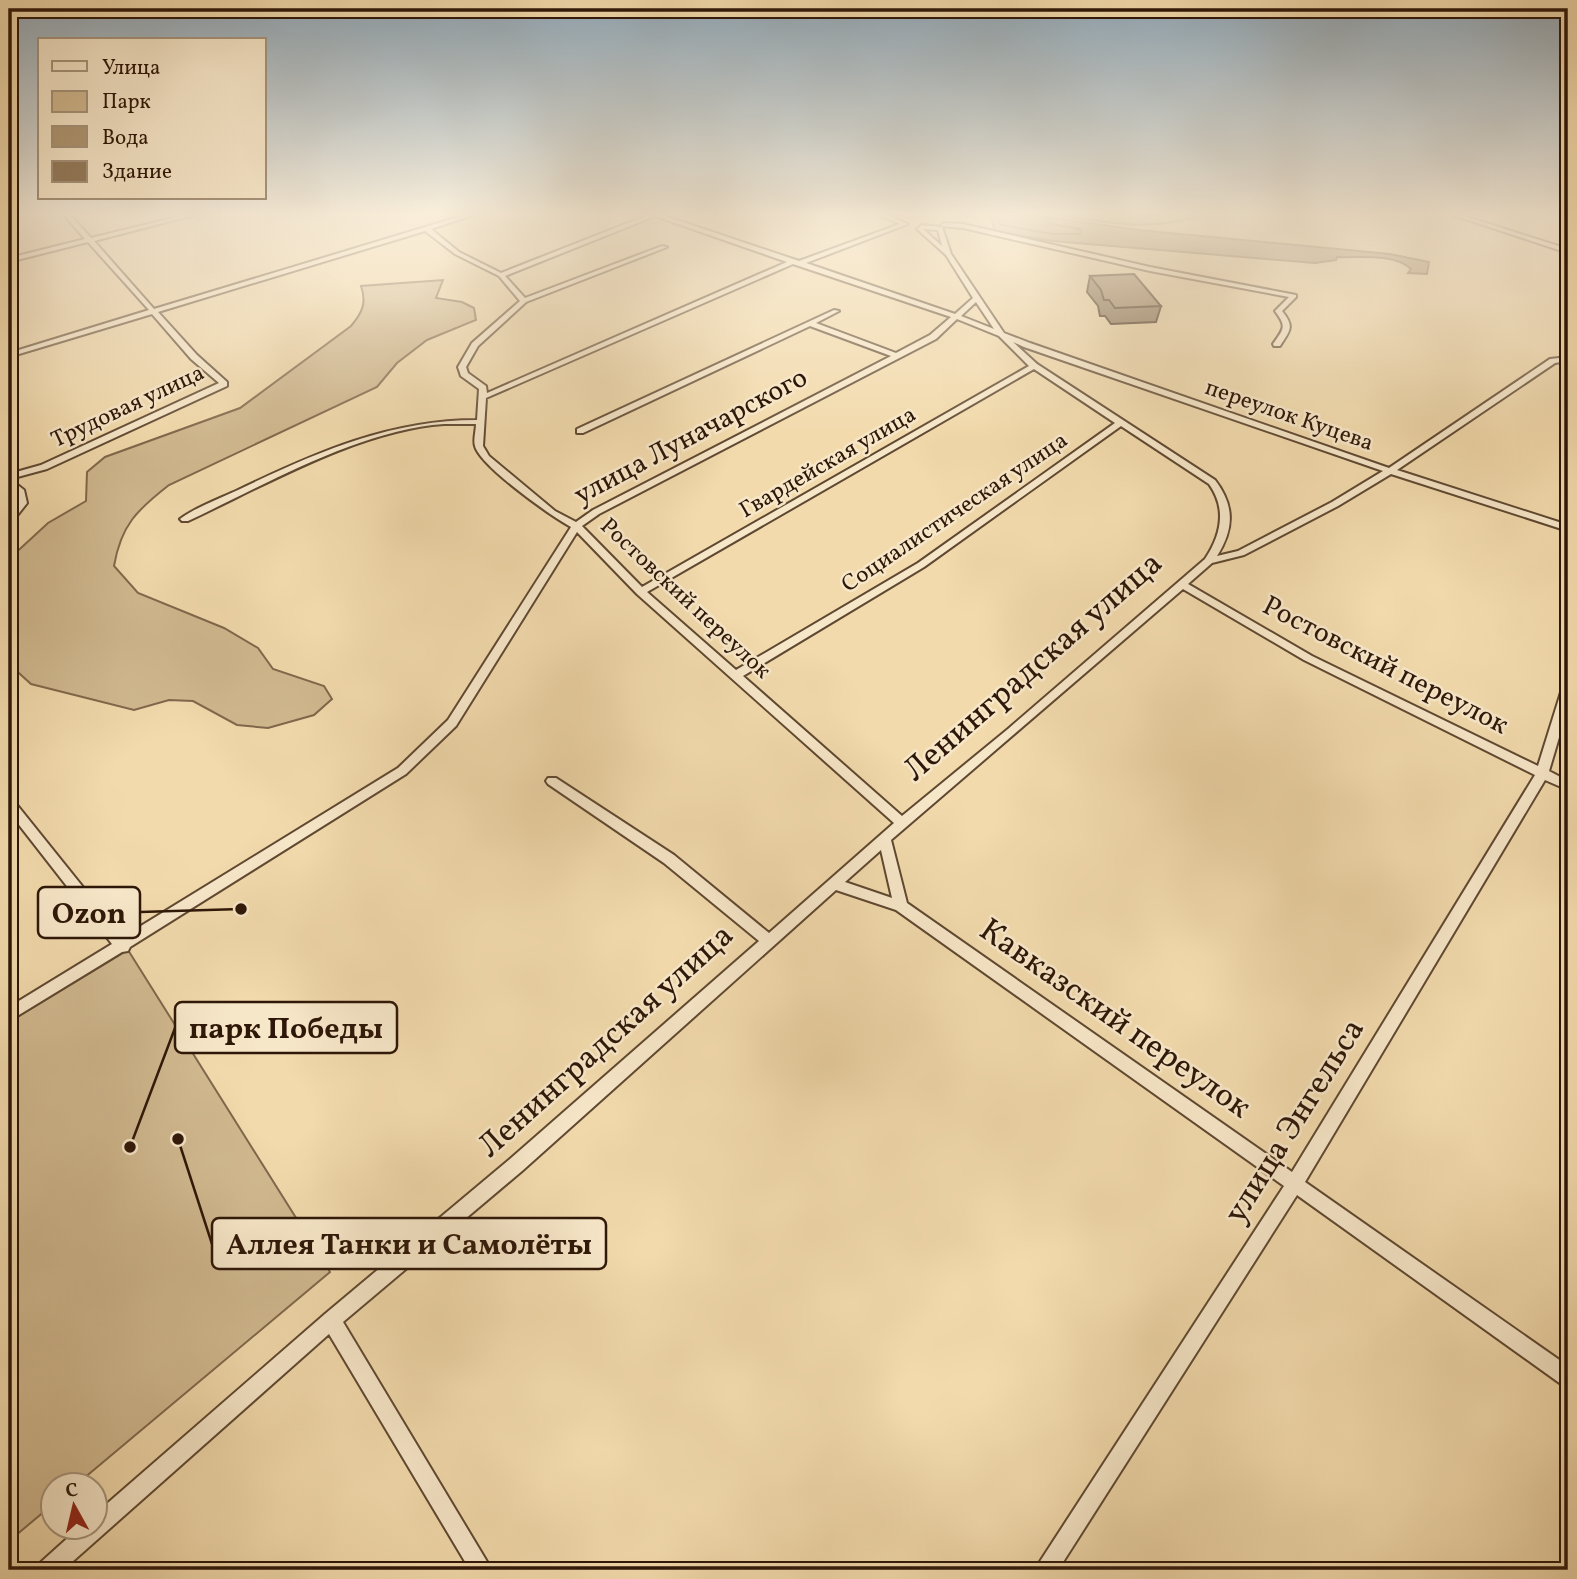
<svg xmlns="http://www.w3.org/2000/svg" width="1577" height="1579" font-family="Vollkorn,serif">
<style>
.green{fill:#d1b990;stroke:#80684c;stroke-width:2}
.water{fill:#af9874;stroke:#7b6449;stroke-width:2}
.lines{fill:none;stroke-linecap:round;stroke-linejoin:round}
.shore{stroke:#6e583e;stroke-width:2}
.minor-casing{stroke:#5f4831;stroke-width:4}
.minor{fill:#f7e7c9;fill-rule:evenodd}
.wall{fill:#7f6b50;stroke:#2e1708;stroke-width:2}
.building{fill:#947c5d;stroke:#2e1708;stroke-width:2}
.labels{text-anchor:middle;dominant-baseline:central;stroke-width:5;stroke-linejoin:round;paint-order:stroke}
.far-street-label{font-size:23px;fill:#2e1708;stroke:#f7e7c9}
.street-label{font-size:28px;fill:#2e1708;stroke:#f7e7c9}
.near-street-label{font-size:33px;fill:#2e1708;stroke:#f7e7c9}
.leader{fill:none;stroke:#2e1708;stroke-width:2.5}
.callout-dot{fill:#2e1708;stroke:#f7e7c9;stroke-width:2.5}
.callout{fill:#f7e7c9;stroke:#2e1708;stroke-width:2.5}
.callout-label{font-size:30px;text-anchor:middle;font-weight:bold;fill:#2e1708}
</style>
<rect width="100%" height="100%" fill="#f2daac"/>
<filter id="stains"><feTurbulence type="fractalNoise" baseFrequency=".00286" numOctaves="4"/><feColorMatrix values="0 0 0 0 .2 0 0 0 0 .09 0 0 0 0 .02 0 0 0 .5 -.17"/></filter>
<radialGradient id="worn" r=".72"><stop offset=".6" stop-color="#630" stop-opacity="0"/><stop offset="1" stop-color="#630" stop-opacity=".3"/></radialGradient>
<path class="green" d="M1057 215H1205C1149 232 1113 223 1057 215Z
M443 280 436 298 462 302 474 308 476 320 427 340 397 363 377 387 169 485C137 510 121 525 114 566L138 593 224 628 258 648 273 669 324 686 332 699 314 715 268 728 237 725 193 701 169 700 134 710 31 684 9 664V559L48 523 86 501 87 472 105 457 240 408 351 326C362 313 367 303 361 286Z
M128 950 330 1272 77 1484H52V1505L9 1541V1022Z"/>
<path class="water" d="M990 215H1034L1138 230 1390 254 1429 262 1427 274 1408 273 1411 269C1395 253 1358 258 1337 257L1336 260 1315 263 1052 241 995 231Z"/>
<g class="lines">
<path class="shore" d="M997 215 1000 224 1006 226 1053 234H1081L1080 229 1050 224 1046 215"/>
<g class="minor-casing">
<path id="minor" d="M64 215H70L91 238 185 215H194L94 241 154 309 465 215H473L431 229 459 252 501 273 648 215H662L799 261 900 224 879 215H887L908 224 806 263 955 314 973 298 946 255 917 229 922 225 942 227 951 254 1004 333 1030 343 1389 468 1550 359 1568 357V361L1555 363 1397 470 1568 525V531L1391 474 1338 506 1244 555 1212 563 1188 584 1312 656 1538 766 1562 689 1568 685V707L1549 771 1568 781V790L1545 780 1305 1182 1568 1366V1386L1561 1384 1297 1195 1058 1570H1036L1039 1563 1284 1186 896 910 836 890 522 1171 343 1322 492 1570H470L329 1334 63 1570H37L40 1563 81 1526H94V1515L325 1314 510 1159 759 941 664 863 548 784 546 781 548 778H556L674 855 769 933 894 823 637 594 577 532 456 726 406 774 130 947 128 951 122 952 9 1021V1007L112 944 9 812V798L13 800 123 937 398 768 448 720 571 527C551 516 480 466 475 446 473 440 476 431 476 424 466 424 455 424 444 424 359 430 265 485 188 521H182L180 519C196 507 219 499 238 490 315 453 389 420 477 420L479 389 461 376 458 367 472 343 520 301 499 276 455 254 425 231 158 312 197 355 227 382V386L47 469 10 479 24 490 27 503 12 522 9 523V514L17 503V493L9 486V474L41 465 219 383 191 359 152 314 9 357V353L149 310 88 242 9 262V258L85 239ZM655 216 787 262 487 393 486 386 468 373 466 367 478 346 526 302 667 247 662 246 525 298 505 276ZM923 229 938 230 942 246ZM793 264 951 317 930 335 896 353 816 323 839 311 834 310 577 429V433H583L810 326 891 356 593 510 576 522 555 511 489 456 483 446 486 398ZM976 302 994 329 961 316ZM957 319 999 336 1029 366 642 587 582 526 599 514 936 339ZM1013 342 1024 347 1383 471 1332 502 1238 551 1217 556C1234 529 1235 506 1215 480L1037 364ZM1034 369 1115 423 918 563 736 670 647 592ZM1121 426 1209 484C1227 509 1221 535 1205 559L1008 729 902 816 743 676 924 567ZM1183 589 1304 660 1535 775 1292 1172 907 903 891 840ZM881 850 892 898 845 882Z
M1453 215H1461L1568 249V253Z
M943 223 963 224 1150 267 1296 295V297L1282 311C1295 327 1290 330 1280 346H1274L1273 344C1284 328 1287 327 1275 311L1289 297 1150 271 963 228 941 226Z"/>
</g>
<use href="#minor" class="minor"/>
</g>
<path class="wall" d="M1090 276 1161 306 1156 322 1111 324 1105 316H1100L1098 306 1087 292Z"/>
<path class="building" d="M1134 274 1161 306 1115 308 1109 300H1104L1101 290 1090 276Z"/>
<linearGradient id="sky" x2="0" y2="1"><stop stop-color="#91a9ba"/><stop offset="0.49" stop-color="#f9eeda"/><stop offset="1" stop-color="#f9eeda" stop-opacity="0"/></linearGradient>
<rect width="1577" height="436" fill="url(#sky)"/>
<g class="labels">
<g class="far-street-label">
<text transform="translate(128 407) rotate(-25)">Трудовая улица</text>
<text transform="translate(1289 416) rotate(19)">переулок Куцева</text>
<text transform="translate(828 463) rotate(-30)">Гвардейская улица</text>
<text transform="translate(955 513) rotate(-34)">Социалистическая улица</text>
<text transform="translate(685 599) rotate(43)">Ростовский переулок</text>
</g>
<g class="street-label">
<text transform="translate(691 437) rotate(-28)">улица Луначарского</text>
<text transform="translate(1385 666) rotate(27)">Ростовский переулок</text>
</g>
<g class="near-street-label">
<text transform="translate(1034 668) rotate(-41)">Ленинградская улица</text>
<text transform="translate(1114 1020) rotate(35)">Кавказский переулок</text>
<text transform="translate(607 1042) rotate(-42)">Ленинградская улица</text>
<text transform="translate(1296 1122) rotate(-58)">улица Энгельса</text>
</g>
</g>
<path class="leader" d="M241 909L140 912M130 1147L175 1028M178 1139L212 1244"/>
<g class="callout-dot">
<circle cx="241" cy="909" r="7"/>
<circle cx="130" cy="1147" r="7"/>
<circle cx="178" cy="1139" r="7"/>
</g>
<g class="callout">
<rect x="38" y="887" width="102" height="51" rx="7"/>
<rect x="175" y="1002" width="222" height="51" rx="7"/>
<rect x="212" y="1218" width="394" height="51" rx="7"/>
</g>
<g class="callout-label">
<text x="89" y="923">Ozon</text>
<text x="286" y="1038">парк Победы</text>
<text x="409" y="1254">Аллея Танки и Самолёты</text>
</g>
<rect width="1577" height="1579" fill="none" stroke="#f2daac" stroke-width="35"/>
<rect x="10" y="10" width="1556" height="1558" fill="none" stroke="#2e1708" stroke-width="3.5"/>
<rect x="18" y="18" width="1542" height="1544" fill="none" stroke="#2e1708" stroke-width="2"/>
<rect x="38" y="38" width="228" height="161" fill="#f7e7c9" stroke="#a7947c" stroke-width="2"/>
<rect x="52" y="61" width="35" height="10" fill="#f7e7c9" stroke="#a7947c" stroke-width="2"/>
<text x="102" y="74" font-size="21" fill="#2e1708">Улица</text>
<rect x="52" y="91" width="35" height="21" fill="#d1b990" stroke="#a7947c" stroke-width="2"/>
<text x="102" y="108" font-size="21" fill="#2e1708">Парк</text>
<rect x="52" y="126" width="35" height="21" fill="#af9874" stroke="#a7947c" stroke-width="2"/>
<text x="102" y="144" font-size="21" fill="#2e1708">Вода</text>
<rect x="52" y="161" width="35" height="21" fill="#947c5d" stroke="#a7947c" stroke-width="2"/>
<text x="102" y="178" font-size="21" fill="#2e1708">Здание</text>
<g transform="translate(74 1506) rotate(352)"><circle r="33" fill="#f7e7c9" stroke="#a7947c" stroke-width="2"/>
<path d="M0-5L12 26L0 18L-12 26Z" fill="#8f2418"/>
<text y="-10" font-size="19" font-weight="bold" text-anchor="middle" fill="#2e1708">С</text>
</g>
<rect width="100%" height="100%" filter="url(#stains)"/>
<rect width="100%" height="100%" fill="url(#worn)"/>
</svg>
